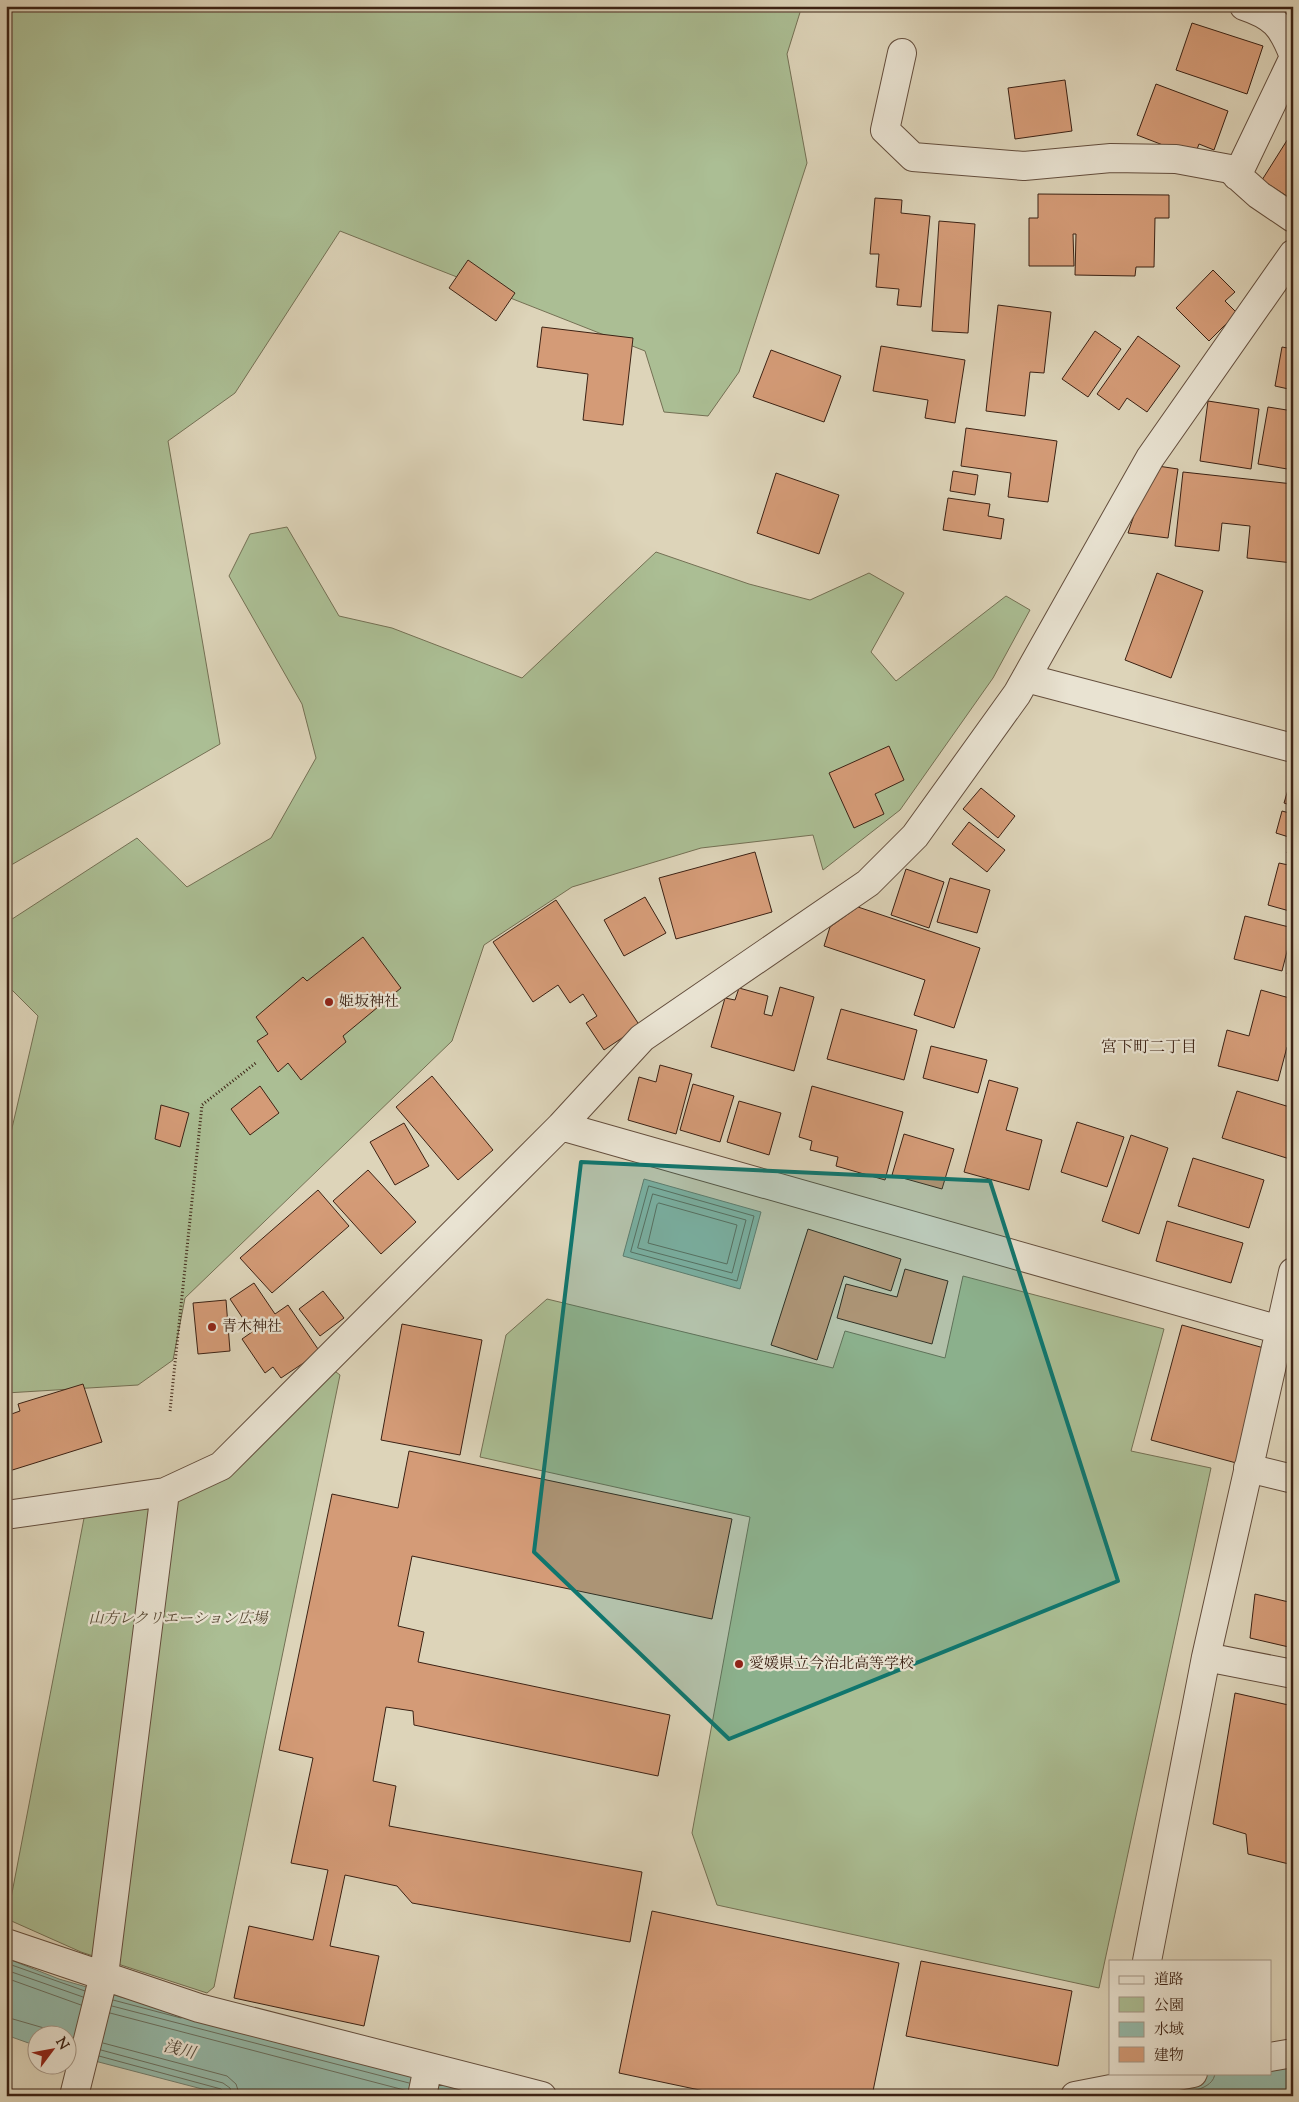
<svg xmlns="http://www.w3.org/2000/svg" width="1299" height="2102" font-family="'Sorts Mill Goudy','Noto Serif JP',serif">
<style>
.green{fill:#abbe94;stroke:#747054}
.water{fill:#94b9a9;stroke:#717d6d}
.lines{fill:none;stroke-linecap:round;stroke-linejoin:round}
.shore{stroke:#686e5e;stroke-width:1}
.building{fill:#d49b77;stroke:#3c2214}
.minor-casing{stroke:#644e3d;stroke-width:30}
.path{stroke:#3c2214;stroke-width:3;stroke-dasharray:1 2.5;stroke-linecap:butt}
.minor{stroke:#e9e3d2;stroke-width:28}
.marked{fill:#0f766e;fill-opacity:0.2;stroke:#0f766e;stroke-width:4;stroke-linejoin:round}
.poi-dot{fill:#8f2418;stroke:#e9e3d2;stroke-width:2}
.labels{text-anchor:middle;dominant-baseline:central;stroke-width:4.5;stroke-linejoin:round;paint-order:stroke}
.poi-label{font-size:15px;fill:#3c2214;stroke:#e9e3d2;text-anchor:start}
.park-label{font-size:15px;font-style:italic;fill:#584934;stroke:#e9e3d2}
.neighbourhood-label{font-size:16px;fill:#3c2214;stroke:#e9e3d2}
.water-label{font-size:16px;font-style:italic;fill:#524839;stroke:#e9e3d2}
</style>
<rect width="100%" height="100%" fill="#ddd4b9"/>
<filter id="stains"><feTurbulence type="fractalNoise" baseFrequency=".004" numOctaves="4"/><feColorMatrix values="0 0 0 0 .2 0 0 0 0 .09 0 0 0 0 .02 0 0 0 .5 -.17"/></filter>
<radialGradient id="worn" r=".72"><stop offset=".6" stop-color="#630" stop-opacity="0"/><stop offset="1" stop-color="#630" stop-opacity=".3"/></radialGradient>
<path class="green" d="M6 6H802L787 54 807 163 739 372 708 416 664 412 645 351 340 231 235 393 168 441 220 744 6 868Z
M287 527 339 616 392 628 522 678 656 552 749 584 810 600 869 573 904 593 871 652 896 681 1006 596 1030 610 993 678 900 810 823 870 813 835 701 848 572 887 484 945 452 1041 185 1298 173 1360 138 1385 6 1393V1154L38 1016 6 984V923L137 838 187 887 271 838 316 758 302 704 229 576 250 534Z
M963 1276 1164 1329 1131 1451 1211 1468 1099 1988 717 1905 692 1833 750 1517 480 1457 506 1335 547 1299 833 1368 845 1331 945 1358Z
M332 1369 340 1375 214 1987 207 1993 81 1952 7 1919 85 1513 179 1497Z"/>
<path class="water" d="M644 1179 761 1212 740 1289 623 1256Z
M6 1958 59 1979 121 1997 502 2096H229L68 2054V2034H38L37 2046 6 2035Z
M1293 2059V2096H1132L1214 2073H1270V2063Z"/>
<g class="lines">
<path class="shore" d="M649 1186 754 1216 737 1281 631 1252Z
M653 1194 746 1220 732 1273 638 1248Z
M659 1203 737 1225 727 1264 648 1243 657 1205Z
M6 1963 85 1991
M6 1970 83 1997
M6 1978 81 2005
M113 2000 181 2018
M112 2006 409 2083
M110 2013 408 2091
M6 2017 44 2028 52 2034
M103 2043 227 2076 236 2084 240 2096
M101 2050 223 2083 230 2088 232 2096
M99 2056 221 2089 226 2096
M1170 2096C1184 2092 1214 2091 1215 2073"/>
</g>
<path class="building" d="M1192 23 1263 46 1247 94 1176 70Z
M1065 80 1072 131 1015 139 1008 88Z
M1156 84 1228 111 1214 150 1199 144 1194 157 1137 135Z
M1291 134 1293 135V200L1262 180Z
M1038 194 1169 195V218H1155L1154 267H1136L1135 276 1075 275 1076 234H1073L1074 266H1029V218H1038Z
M875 198 902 200 901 213 930 216 921 307 897 305 899 289 876 287 879 254H870Z
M939 221 975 224 968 333 932 331Z
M468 260 515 293 496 321 449 288Z
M1213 270 1235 292 1225 301 1237 313 1209 341 1176 308Z
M998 305 1051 312 1044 373 1030 372 1025 416 986 411Z
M542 327 633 338 623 425 583 420 588 374 537 367Z
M1095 331 1121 349 1088 397 1062 379Z
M1138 336 1180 366 1147 412 1127 398 1119 410 1097 394Z
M881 346 965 360 955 423 925 418 928 400 873 391Z
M1282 347 1293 349V390L1275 386Z
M771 350 841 376 824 422 753 397Z
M1208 401 1259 409 1251 469 1200 461Z
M1268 407 1293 411V470L1258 464Z
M966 428 1057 441 1048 502 1008 497 1011 473 961 466Z
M1151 465 1178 469 1168 538 1128 533Z
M953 471 978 475 975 495 950 491Z
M1183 472 1293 484V563L1247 558 1250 526 1222 523 1219 551 1175 546Z
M776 473 839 495 819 554 757 533Z
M948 498 990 504 988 516 1004 519 1001 539 943 530Z
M1157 573 1203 591 1171 678 1125 660Z
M889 746 904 780 875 794 884 814 854 828 829 773Z
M1293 773V806L1284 803Z
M981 788 1015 816 998 838 963 809Z
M1282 811 1293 814V855L1287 853 1292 838 1276 833Z
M969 822 1005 850 987 872 952 844Z
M755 852 772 912 676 939 659 878Z
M1279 863 1293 866V912L1268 905Z
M906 869 944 882 929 928 891 915Z
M950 878 990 890 977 933 937 922Z
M645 897 666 933 624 956 604 920Z
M556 900 640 1026 604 1050 586 1023 597 1016 583 994 570 1003 558 985 533 1002 493 942Z
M858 907 980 948 954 1028 914 1015 925 980 824 946 830 927Z
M1245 916 1293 928 1282 971 1234 959Z
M363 937 401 988 343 1036 346 1042 301 1080 288 1063 278 1072 257 1041 268 1034 256 1017 303 977 307 981Z
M1293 950V976L1287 974Z
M780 987 814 997 794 1071 711 1047 725 998 735 1000 739 988 768 996 764 1014 772 1016Z
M1261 990 1293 999V1048L1287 1047 1278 1081 1218 1066 1227 1030 1249 1036Z
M841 1009 917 1030 904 1080 827 1059Z
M931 1046 987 1060 978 1093 923 1078Z
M660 1065 692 1074 676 1134 628 1120 639 1077 656 1082Z
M432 1076 493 1150 458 1180 396 1107Z
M989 1080 1018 1088 1006 1130 1042 1140 1029 1190 964 1172Z
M693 1084 734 1096 720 1142 680 1130Z
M260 1086 279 1113 250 1135 231 1109Z
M812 1086 903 1112 885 1180 836 1166 838 1157 810 1150 812 1141 799 1137Z
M1237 1091 1293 1108V1160L1222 1138Z
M739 1101 781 1113 769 1155 727 1142Z
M161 1105 189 1113 180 1147 155 1139Z
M1077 1122 1124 1137 1107 1187 1061 1172Z
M404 1123 429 1166 395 1185 370 1142Z
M904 1134 954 1149 942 1189 892 1175Z
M1131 1135 1168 1148 1139 1234 1102 1221Z
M1193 1158 1264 1180 1249 1228 1178 1206Z
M368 1170 416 1222 381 1254 333 1201Z
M318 1190 349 1226 272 1293 240 1258Z
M1167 1221 1243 1243 1231 1283 1156 1261Z
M808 1229 901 1259 891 1291 844 1276 817 1360 771 1345Z
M905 1269 948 1281 932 1344 837 1318 846 1284 897 1297Z
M254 1283 275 1314 288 1305 320 1352 281 1378 273 1367 265 1373 242 1339 252 1332 230 1299Z
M323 1291 344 1318 320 1336 299 1309Z
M226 1300 230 1351 198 1354 193 1303Z
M402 1324 482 1340 460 1455 381 1440Z
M1182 1325 1271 1350 1240 1464 1151 1440Z
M83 1384 102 1442 6 1472V1416L20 1411 18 1404Z
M409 1451 732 1519 712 1619 412 1556 398 1626 424 1632 418 1662 670 1715 658 1776 414 1725 413 1711 386 1707 373 1781 396 1786 389 1826 642 1872 630 1942 412 1903 397 1886 345 1875 330 1946 379 1956 364 2026 234 1998 249 1926 313 1940 328 1870 291 1863 313 1758 279 1750 332 1494 398 1508Z
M1255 1594 1293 1603V1648L1250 1638Z
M1235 1693 1293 1706V1865L1248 1854 1246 1834 1213 1824Z
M652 1911 899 1963 872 2096H728L619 2073Z
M921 1961 1072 1991 1058 2066 906 2036Z"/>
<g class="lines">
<g class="minor-casing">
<path id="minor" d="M1244 6C1274 16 1282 26 1293 54
M902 53 885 130 913 157 1024 166 1111 158 1176 159 1230 169 1259 195 1293 218
M1237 176 1293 59
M1026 678 1293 748
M561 1126 1280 1330
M1248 1468 1293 1479
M6 1515 165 1492 221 1466 561 1126 642 1038 868 883 915 836 1017 694 1150 458 1293 254
M1206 1657 1293 1674
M6 1943 199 2008 542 2096
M1147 1961 1206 1657 1293 1272
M1270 2057 1293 2053
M74 2096 104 1975 165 1492
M422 2096 428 2067
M1075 2096 1193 2073"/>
</g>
<path class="path" d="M170 1411 202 1105 257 1062"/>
<use href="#minor" class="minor"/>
</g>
<path class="marked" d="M581 1162 990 1181 1118 1581 729 1739 534 1552Z"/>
<g class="poi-dot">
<circle cx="329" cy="1002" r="5"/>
<circle cx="212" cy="1327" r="5"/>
<circle cx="739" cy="1664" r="5"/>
</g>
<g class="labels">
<g class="poi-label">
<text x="339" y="1002">姫坂神社</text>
<text x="222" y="1327">青木神社</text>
<text x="749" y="1664">愛媛県立今治北高等学校</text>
</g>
<g class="park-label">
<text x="178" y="1619">山方レクリエーション広場</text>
</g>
<g class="neighbourhood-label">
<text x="1149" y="1048">宮下町二丁目</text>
</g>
<g class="water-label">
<text transform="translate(179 2051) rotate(14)">浅川</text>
</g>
</g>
<rect width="1299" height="2102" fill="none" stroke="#ddd4b9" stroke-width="25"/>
<rect x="8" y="8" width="1284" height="2087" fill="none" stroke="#3c2214" stroke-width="2.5"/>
<rect x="12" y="12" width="1274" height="2077" fill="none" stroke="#3c2214"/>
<rect x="1109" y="1960" width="162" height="115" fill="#e9e3d2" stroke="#a49686"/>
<rect x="1119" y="1976" width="25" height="8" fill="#e9e3d2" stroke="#a49686"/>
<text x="1154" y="1984" font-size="15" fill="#3c2214">道路</text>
<rect x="1119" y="1997" width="25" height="15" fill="#abbe94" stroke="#a49686"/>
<text x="1154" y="2010" font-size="15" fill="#3c2214">公園</text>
<rect x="1119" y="2022" width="25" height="15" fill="#94b9a9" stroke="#a49686"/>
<text x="1154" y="2034" font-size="15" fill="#3c2214">水域</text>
<rect x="1119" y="2047" width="25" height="15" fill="#d49b77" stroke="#a49686"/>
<text x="1154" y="2060" font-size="15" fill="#3c2214">建物</text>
<g transform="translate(52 2050) rotate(58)"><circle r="24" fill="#e9e3d2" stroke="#a49686"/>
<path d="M0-4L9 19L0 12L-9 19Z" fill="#8f2418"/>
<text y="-8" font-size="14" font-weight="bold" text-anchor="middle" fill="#3c2214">N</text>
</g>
<rect width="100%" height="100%" filter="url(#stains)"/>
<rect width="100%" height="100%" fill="url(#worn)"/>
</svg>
